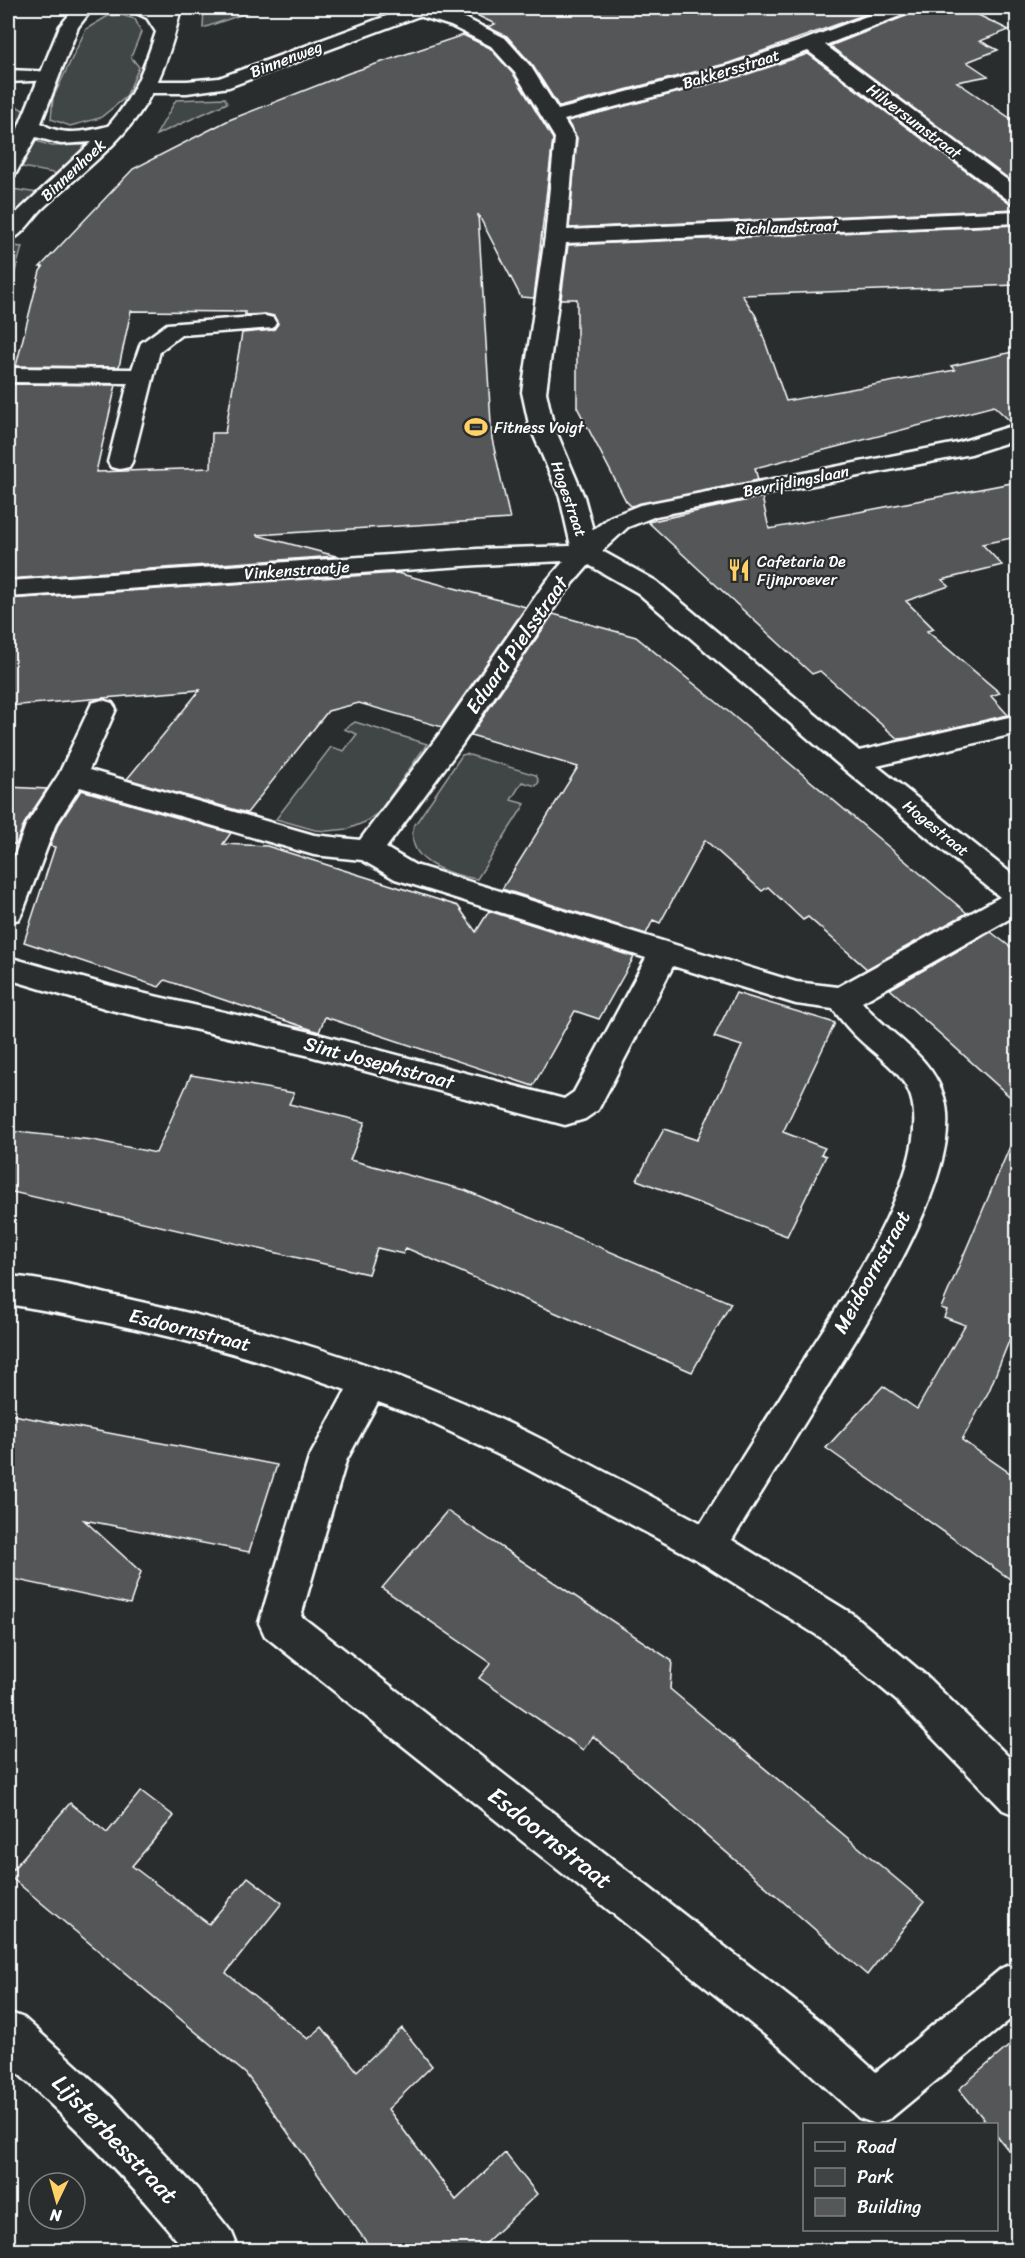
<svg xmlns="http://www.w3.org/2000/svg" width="1025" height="2258" font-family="Sriracha,sans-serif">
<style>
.green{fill:#414445;stroke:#a0a2a2;stroke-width:1.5}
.building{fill:#555758;stroke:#fff;stroke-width:1.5}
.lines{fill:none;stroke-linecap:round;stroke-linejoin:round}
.minor-casing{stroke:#fff;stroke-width:5}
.secondary-casing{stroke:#fff;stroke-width:5}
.minor{fill:#2a2d2e;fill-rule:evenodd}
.secondary{fill:#2a2d2e;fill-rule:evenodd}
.labels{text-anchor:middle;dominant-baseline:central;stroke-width:4.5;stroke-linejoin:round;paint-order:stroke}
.far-street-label{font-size:16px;fill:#fff;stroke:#2a2d2e}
.far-poi-label{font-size:16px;fill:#fff;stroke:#2a2d2e;text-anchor:start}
.street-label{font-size:20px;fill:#fff;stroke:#2a2d2e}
.near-street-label{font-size:24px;fill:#fff;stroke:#2a2d2e}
</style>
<rect width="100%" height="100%" fill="#2a2d2e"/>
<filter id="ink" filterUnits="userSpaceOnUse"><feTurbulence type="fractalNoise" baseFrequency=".0167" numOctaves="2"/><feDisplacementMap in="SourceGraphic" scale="12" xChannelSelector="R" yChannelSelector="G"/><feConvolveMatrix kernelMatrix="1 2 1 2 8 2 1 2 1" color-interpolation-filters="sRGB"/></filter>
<g filter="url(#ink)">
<path class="green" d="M204 8H261L203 28Z
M121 15 135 19 141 32 131 57 139 67 126 97 100 118 70 126 51 119 53 98 86 29 108 16Z
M225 98 227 103 156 135 176 100Z
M11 103 25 111 8 153V111Z
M36 141 52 146 86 145 58 174 22 167Z
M12 189 38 193 8 230V197Z
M14 246 22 247 8 296V256Z
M355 722 427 744 379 812 365 822 348 829 327 831 315 830 276 819 331 747 344 751 357 734 344 729Z
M466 754 536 775 539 782 536 786 522 782 511 800 525 804 477 879C450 875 404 862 414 826L462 755Z"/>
<path class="building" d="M462 8H883L729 63 559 107 533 66 507 36 487 27 495 24Z
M914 8H964L1009 30 980 41 998 50 967 62 988 76 957 82 1017 123V185L830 46 911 14Z
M463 35 490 48 514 75 553 139 534 298 521 297 478 214 492 439 510 519 256 535 336 556 8 579V400L11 384 116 385 96 472 211 468 212 433H225L242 333 273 330 278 324 274 316 265 314 245 315V312L131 311 119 367 16 366 40 271 43 267H40L133 169 229 120 349 73Z
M808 54 1010 204 1017 206V209L569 228 577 138 567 121 745 75Z
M1017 225V285L742 295 756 316 786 401 955 370 951 366 1017 351V422L1012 423 994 406 755 468 758 480 631 506 626 501 577 407V299H561L568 245Z
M1017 482V537L982 544 1002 565 942 580 949 586 906 601 934 629 927 631 1000 693 991 696 1008 715 908 738 898 739 820 671 812 674 648 522 762 497 769 529Z
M397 573 526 607 442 727 359 703 328 711 247 813 127 779 200 690 8 706V599Z
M553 614 636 637 730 713 967 913 867 969 808 917 803 920 768 887 762 891 705 840 660 923 653 920 646 934 502 889 578 767 471 735Z
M8 787 47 789 24 824 16 844H8Z
M81 790 231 833 223 844 267 846 458 906 476 932 489 911 634 957 599 1019 575 1011 533 1086 325 1017 319 1032 165 980 159 987 24 942 55 847 50 846 57 827Z
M991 932 1017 952V1103L890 989Z
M736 993 835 1023 783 1132 825 1148 821 1154 826 1156 787 1236 637 1180 664 1129 697 1140 742 1046 714 1037Z
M191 1075 294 1093 289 1104 365 1122 350 1160 465 1190 731 1303 692 1372 406 1248 403 1254 377 1248 368 1274 8 1191V1131L93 1140 156 1153Z
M1017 1130V1321L989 1391 962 1440 1017 1478V1584L826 1448 883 1386 917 1409 965 1325 944 1317 947 1310 941 1308Z
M8 1414 277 1465 249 1552 84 1520 141 1572 130 1604 8 1578Z
M447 1511 672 1661 670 1689 924 1902 867 1975 593 1736 583 1750 479 1678 491 1663 382 1588Z
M141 1791 174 1816 132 1866 209 1924 248 1877 282 1903 226 1973 308 2039 322 2027 357 2071 402 2028 432 2066 388 2109 456 2200 505 2153 537 2194 478 2250H372L246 2074 8 1875 70 1803 107 1833Z
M1017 2039V2161L996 2135V2124H988L959 2089Z"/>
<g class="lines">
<g class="minor-casing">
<path id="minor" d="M408 8H433L465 18 505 38 531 67 558 110 730 65 804 40 888 8H912L910 12 825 45 1018 188V204L1011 202 808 51 744 73 564 120 575 138 567 230 1018 211V223L566 243 546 392 553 424 584 497 593 530 610 517 640 505 957 443 1018 424V439L971 454 656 516 628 527 602 551 656 581 859 751 1018 715V733L877 766 1018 879V914L862 1002C889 1035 931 1054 944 1097 967 1173 864 1325 825 1390 794 1440 763 1490 732 1540L851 1613 925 1675 1018 1766V1816L1003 1810 897 1701 823 1639 694 1558 512 1461 419 1417 378 1402 346 1461 301 1616 820 2021 876 2072 1002 1968 1018 1962V2013L891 2118 876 2124 859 2118 788 2053 265 1636 259 1623 309 1458 346 1390C237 1350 122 1323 8 1304V1276C53 1280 97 1292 141 1302 244 1325 348 1354 445 1395 533 1431 617 1479 701 1523 732 1474 763 1425 793 1377 832 1314 934 1172 911 1097 903 1072 878 1057 860 1040 850 1031 841 1020 833 1009L796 1004 673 966 598 1110 585 1119 565 1125 306 1055 111 1010 8 979V957L111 986 306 1031 564 1099 574 1092 646 958 395 879 362 860 314 855 80 787 55 826 23 911 19 919 8 922V874L26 825 59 774 92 703 102 700 112 703 116 709 89 770 314 835 360 840 441 732 545 583 564 561 478 565 8 597V581L478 549 571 546 560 497 529 424 522 392 545 237 555 138 516 74 491 46 451 26 419 16 229 87 187 93H144L137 91 134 87 137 83 144 81H187L219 78ZM589 565 638 593 844 769 1000 897 838 987 796 982 415 865 386 848 461 746 563 595Z
M8 70 55 72 58 76 55 80 8 82Z
M265 316 273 318 276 323 273 328 181 335 160 351 132 462 129 467 120 469 111 467 108 462 128 383 8 382V368L132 369 141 343 167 324Z
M8 2012 24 2018 111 2097 197 2189 232 2233 239 2250H185C131 2182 72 2123 8 2064Z"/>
</g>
<g class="secondary-casing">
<path id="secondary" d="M75 8H93L78 27 41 123C62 137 85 132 108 126 133 99 145 66 156 32L147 18 134 12 132 8H155L162 12 163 8H181C173 44 161 83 139 114 113 150 76 177 44 207 33 217 22 238 8 240V221L92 142 61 144 36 137 15 175 8 177V153L60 26Z"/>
</g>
<use href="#minor" class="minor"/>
<use href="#secondary" class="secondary"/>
</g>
</g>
<defs>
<g id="stadium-bare" transform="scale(1.8)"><path d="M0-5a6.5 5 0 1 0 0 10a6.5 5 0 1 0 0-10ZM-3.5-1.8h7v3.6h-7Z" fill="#ffd166" stroke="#2a2d2e" stroke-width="2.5" paint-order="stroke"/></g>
<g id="restaurant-bare" transform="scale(1.8)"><path d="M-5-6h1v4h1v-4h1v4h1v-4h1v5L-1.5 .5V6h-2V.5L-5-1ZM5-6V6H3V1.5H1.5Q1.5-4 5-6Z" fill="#ffd166" stroke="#2a2d2e" stroke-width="2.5" paint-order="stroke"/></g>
</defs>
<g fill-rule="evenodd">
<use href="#stadium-bare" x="476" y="427"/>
<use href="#restaurant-bare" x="739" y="570"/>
</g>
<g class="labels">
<g class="far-street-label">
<text transform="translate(286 59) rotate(-21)">Binnenweg</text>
<text transform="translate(731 69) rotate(-17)">Bakkersstraat</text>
<text transform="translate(914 121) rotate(37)">Hilversumstraat</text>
<text transform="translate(73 170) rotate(-43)">Binnenhoek</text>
<text transform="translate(787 227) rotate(-2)">Richlandstraat</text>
<text transform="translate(796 481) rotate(-11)">Bevrijdingslaan</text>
<text transform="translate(569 499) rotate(71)">Hogestraat</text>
<text transform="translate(297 570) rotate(-4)">Vinkenstraatje</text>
<text transform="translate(936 828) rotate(39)">Hogestraat</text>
</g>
<g class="far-poi-label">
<text x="494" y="427">Fitness Voigt</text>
<text x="757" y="561">Cafetaria De<tspan x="757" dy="18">Fijnproever</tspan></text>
</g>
<g class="street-label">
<text transform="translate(517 645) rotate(-55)">Eduard Pielsstraat</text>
<text transform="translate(379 1063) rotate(15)">Sint Josephstraat</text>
<text transform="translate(872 1272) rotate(-61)">Meidoornstraat</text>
<text transform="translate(190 1330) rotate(14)">Esdoornstraat</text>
</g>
<g class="near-street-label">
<text transform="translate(550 1838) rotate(38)">Esdoornstraat</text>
<text transform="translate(115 2139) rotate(46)">Lijsterbesstraat</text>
</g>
</g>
<rect width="1025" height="2258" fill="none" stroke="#2a2d2e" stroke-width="30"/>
<rect x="15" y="15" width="995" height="2228" fill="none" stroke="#fff" stroke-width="2" filter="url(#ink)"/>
<rect x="803" y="2123" width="195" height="108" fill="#2a2d2e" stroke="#7f8182" stroke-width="1.5"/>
<rect x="815" y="2142" width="30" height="9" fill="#2a2d2e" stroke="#7f8182" stroke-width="1.5"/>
<text x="857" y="2153" font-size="18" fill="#ffffff">Road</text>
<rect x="815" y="2168" width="30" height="18" fill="#414445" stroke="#7f8182" stroke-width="1.5"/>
<text x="857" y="2183" font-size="18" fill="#ffffff">Park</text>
<rect x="815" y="2198" width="30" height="18" fill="#555758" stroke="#7f8182" stroke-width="1.5"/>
<text x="857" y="2213" font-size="18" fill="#ffffff">Building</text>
<g transform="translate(57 2201) rotate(185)"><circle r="28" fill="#2a2d2e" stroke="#7f8182" stroke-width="1.5"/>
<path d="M0-4.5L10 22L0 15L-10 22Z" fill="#ffd166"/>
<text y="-9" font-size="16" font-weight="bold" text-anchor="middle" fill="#ffffff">N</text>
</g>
</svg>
